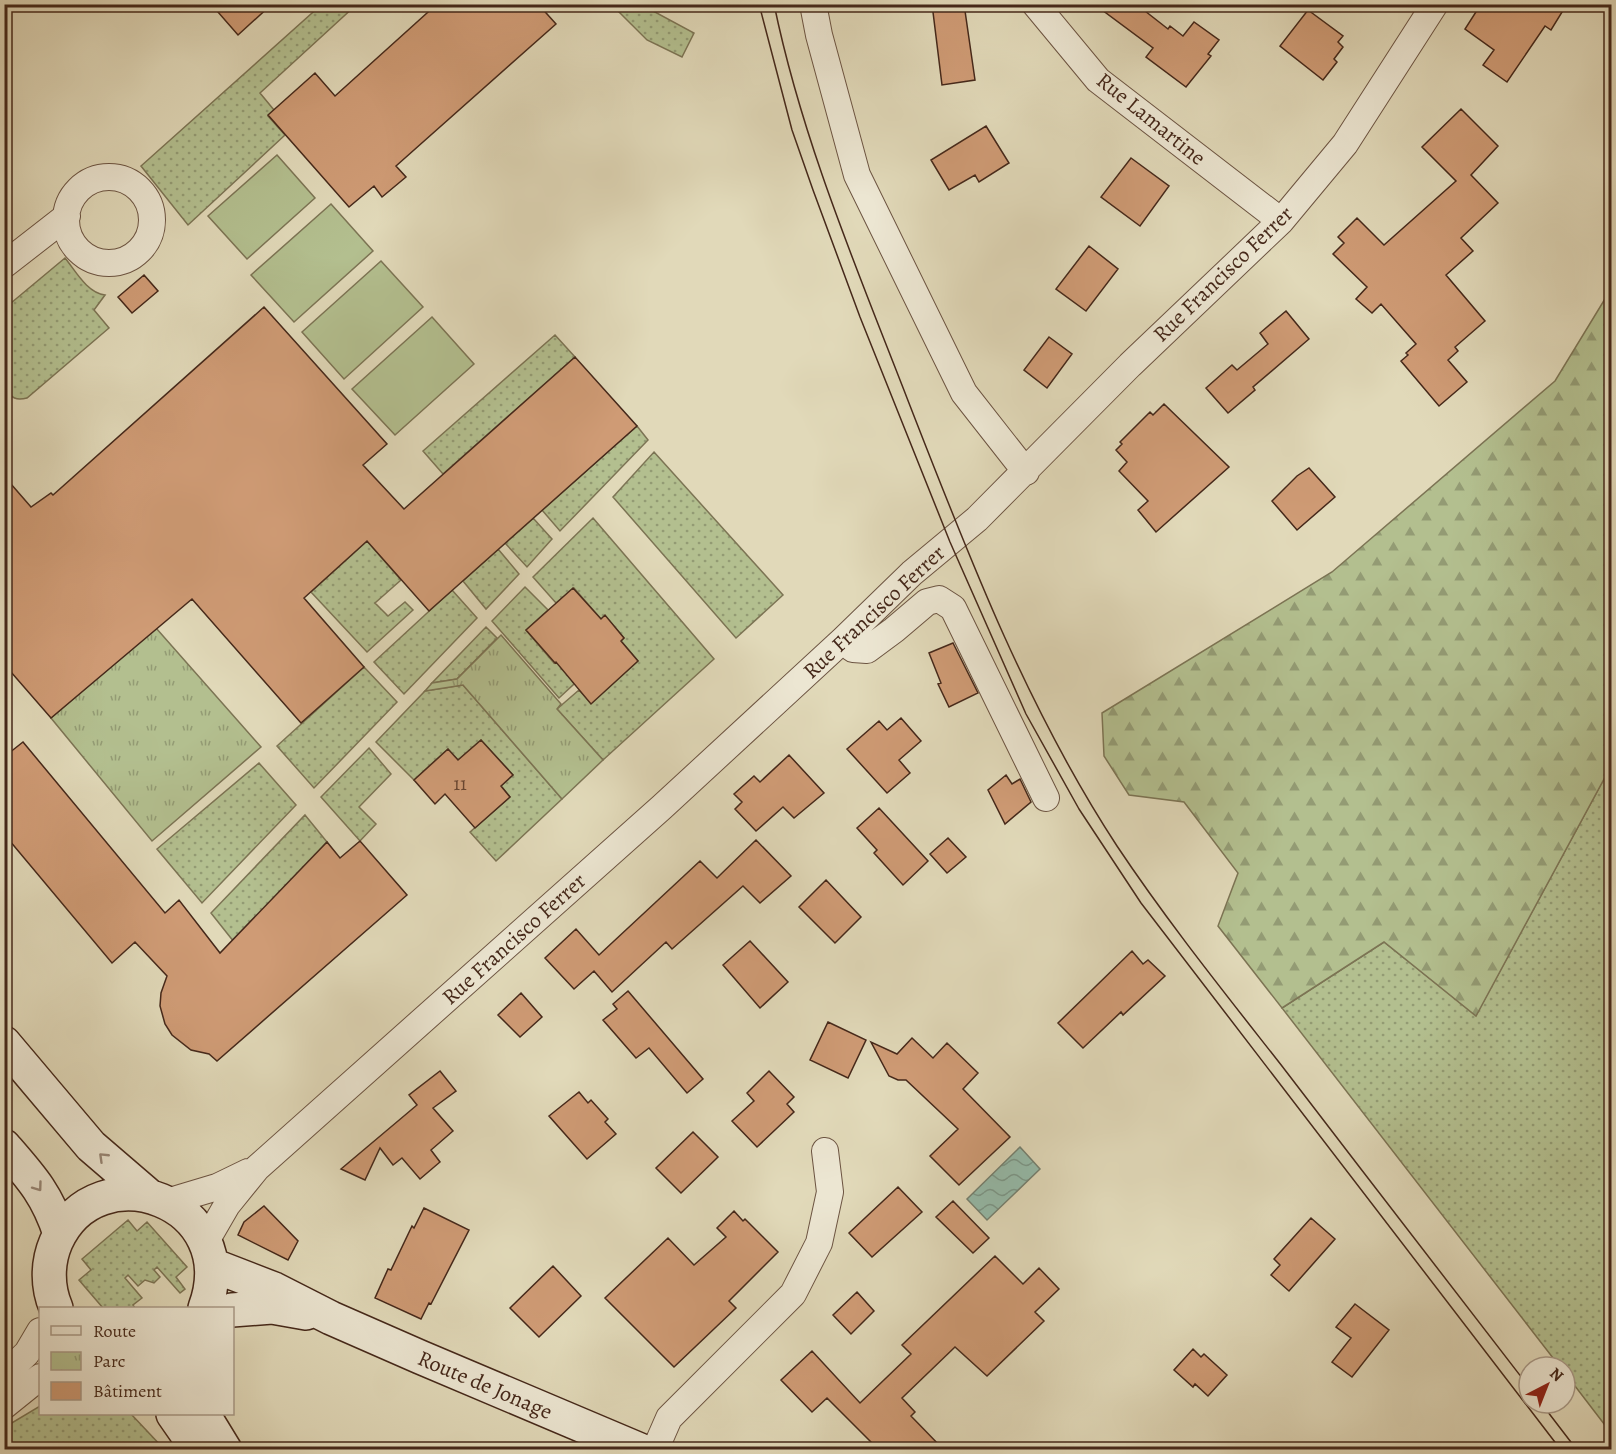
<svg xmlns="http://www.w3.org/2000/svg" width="1616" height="1454" font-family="Alegreya,serif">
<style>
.grass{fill:url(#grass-dots);stroke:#7c7454;stroke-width:1.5}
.forest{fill:url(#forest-firs);stroke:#7c7454;stroke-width:1.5}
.park{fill:url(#park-tufts);stroke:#7c7454;stroke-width:1.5}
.pitch{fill:#b3bf8f;stroke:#7c7454;stroke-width:1.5}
.water{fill:url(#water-waves);stroke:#758070;stroke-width:1.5}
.building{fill:#cf9b75;stroke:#45281a;stroke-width:1.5}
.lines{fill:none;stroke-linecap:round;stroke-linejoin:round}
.minor-casing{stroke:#6c5442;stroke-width:28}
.secondary-casing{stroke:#45281a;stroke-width:36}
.minor{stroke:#ece6d2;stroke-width:26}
.secondary{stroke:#ece6d2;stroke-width:33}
.tram{stroke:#45281a;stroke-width:1.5}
.oneway{stroke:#988776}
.labels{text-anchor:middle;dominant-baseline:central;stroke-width:4.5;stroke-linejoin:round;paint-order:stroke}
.number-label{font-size:20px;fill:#684531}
.street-label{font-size:22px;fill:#45281a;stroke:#ece6d2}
</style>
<defs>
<pattern id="grass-dots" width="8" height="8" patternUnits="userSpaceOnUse" patternTransform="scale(1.5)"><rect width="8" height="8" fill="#b3bf8f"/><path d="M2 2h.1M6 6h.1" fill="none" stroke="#939b74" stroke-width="1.8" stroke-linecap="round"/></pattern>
<pattern id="forest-firs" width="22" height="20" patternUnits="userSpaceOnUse" patternTransform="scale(1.5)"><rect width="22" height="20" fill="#b3bf8f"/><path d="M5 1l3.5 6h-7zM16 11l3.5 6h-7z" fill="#939b74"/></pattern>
<pattern id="park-tufts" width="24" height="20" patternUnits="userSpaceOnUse" patternTransform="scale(1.5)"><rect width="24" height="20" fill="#b3bf8f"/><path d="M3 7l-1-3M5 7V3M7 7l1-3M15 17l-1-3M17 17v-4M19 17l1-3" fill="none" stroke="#939b74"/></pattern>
<pattern id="water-waves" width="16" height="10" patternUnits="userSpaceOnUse" patternTransform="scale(1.5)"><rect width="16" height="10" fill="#95bbaa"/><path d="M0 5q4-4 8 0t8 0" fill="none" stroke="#7b988a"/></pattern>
</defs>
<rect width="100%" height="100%" fill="#e1d9b9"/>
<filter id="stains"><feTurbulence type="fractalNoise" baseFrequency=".00333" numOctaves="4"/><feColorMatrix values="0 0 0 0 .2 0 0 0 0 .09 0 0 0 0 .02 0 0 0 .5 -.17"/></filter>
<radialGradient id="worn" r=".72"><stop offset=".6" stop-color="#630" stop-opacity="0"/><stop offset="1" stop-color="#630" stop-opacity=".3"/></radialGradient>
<path class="grass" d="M321 5H356L260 93 274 110 268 116 285 135 188 225 141 166Z
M612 5H642L694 33 682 57 647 40Z
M65 258C75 270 87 293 105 295L94 310 109 328 27 398C16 401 12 398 5 389V308Z
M555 335 575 357 443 474 423 451Z
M637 426 648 440 560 531 542 510Z
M654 452 783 595 736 638 613 497Z
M533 518 552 539 527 567 505 543Z
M593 518 714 659 603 760 557 709 579 690 591 703 638 661 621 641 624 638 605 616 601 619 574 588 556 603 533 577Z
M367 541 401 580 375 603 388 616 405 602 413 610 367 652 311 592Z
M498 549 519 574 486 609 463 581Z
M525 587 548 610 526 630 554 663 558 661 575 680 573 682 574 684 559 698 492 621Z
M452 590 477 618 404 694 374 662Z
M486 627 497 638 457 679 432 683Z
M364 667 397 702 314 788 277 746Z
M463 685 562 799 496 861 470 832 510 797 501 786 513 775 481 740 458 760 448 749 414 780 376 742 425 691Z
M369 748 391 774 359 807 376 824 360 841 321 797Z
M259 763 296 805 202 903 157 849Z
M1611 766V1433L1565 1373V1367H1560L1282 1008 1384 942 1476 1015Z
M305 815 327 842 238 947 211 913Z
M128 1220 137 1231 147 1222 187 1267 176 1277 185 1289 180 1293 157 1267 154 1270 160 1277 154 1283 145 1280 138 1286 128 1275 125 1278 142 1298 133 1305 135 1308H103L79 1280 91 1270 82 1259Z
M40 1406V1414H131L164 1449H5V1427Z"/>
<path class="forest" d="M1611 289V766L1476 1016 1384 942 1282 1008 1218 926 1238 873 1184 802 1129 795 1104 756 1102 713 1332 572 1555 381Z"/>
<path class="park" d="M156 628 261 747 152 841 51 718Z
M501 635 561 704 557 709 603 760 562 799 463 685 425 691 432 683 457 679Z"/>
<path class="pitch" d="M277 155 315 198 247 259 208 216Z
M331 204 373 251 294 322 251 275Z
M381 261 423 307 344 379 302 332Z
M432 317 474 364 395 435 352 389Z"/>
<path class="water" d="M1020 1147 1040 1169 987 1220 967 1199Z"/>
<path class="building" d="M211 4H272L238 35Z
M437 4H538L556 24 396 166 406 177 382 197 374 186 349 207 268 115 315 73 335 96Z
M932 4H964L975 80 942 85Z
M1094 4H1136L1168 29 1170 26 1183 36 1194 22 1219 40 1208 54 1211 56 1186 87 1146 57 1153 48Z
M1481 4H1567L1551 30 1545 26 1507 82 1483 65 1494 50 1465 29Z
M1308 10 1343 36 1338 42 1343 47 1334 59 1337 62 1323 80 1280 46Z
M1461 109 1498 146 1471 175 1498 203 1461 238 1473 251 1446 275 1485 321 1455 347 1458 351 1448 360 1467 382 1439 406 1401 361 1408 355 1406 353 1416 344 1381 304 1372 313 1356 299 1367 287 1333 254 1344 243 1338 237 1357 218 1384 245 1456 181 1422 147Z
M986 126 1009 163 979 182 975 175 949 190 931 160Z
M1131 158 1169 186 1140 226 1101 197Z
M1089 246 1118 269 1086 311 1056 289Z
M144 275 158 291 132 313 118 297Z
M264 307 387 444 363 465 404 509 575 357 637 426 429 611 367 541 304 598 364 667 301 723 192 599 51 718 4 664V476L31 507 51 493 53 495Z
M1286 311 1309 339 1253 387 1255 390 1228 413 1206 388 1232 365 1237 370 1268 344 1260 333Z
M1049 337 1072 354 1047 388 1024 370Z
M1164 404 1229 467 1156 532 1138 510 1148 501 1119 471 1127 462 1116 450 1122 444 1120 442 1150 412 1153 415Z
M1309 468 1335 497 1297 530 1272 501 1297 476Z
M573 588 601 619 605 615 624 638 621 641 638 661 591 704 556 662 555 663 526 630Z
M953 643 978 693 949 707 938 684 941 683 929 653Z
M901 718 921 741 899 760 910 773 887 793 847 749 879 721 887 730Z
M481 740 513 775 501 786 510 797 475 828 445 794 435 804 414 780 448 749 458 760Z
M23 742 165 913 179 900 220 953 327 842 340 858 360 841 407 895 217 1061 209 1054 191 1050 172 1035 165 1024 160 1006 161 993 167 976 135 942 112 963 4 834V757Z
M789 755 824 793 794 818 783 807 756 831 735 809 742 802 734 794 754 776 760 782Z
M1006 775 1012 784 1020 779 1031 802 1005 824 988 790Z
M879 808 928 861 903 885 874 853 877 850 857 828Z
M948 838 966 857 947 873 930 854Z
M756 840 791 876 760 903 743 886 672 949 666 942 612 992 594 971 574 989 545 958 576 929 599 955 700 861 717 878Z
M826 880 861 917 835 943 799 907Z
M750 941 788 982 760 1008 723 965Z
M1132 951 1143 964 1148 960 1165 976 1123 1015 1121 1012 1083 1048 1058 1023Z
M628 991 703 1079 687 1093 649 1048 636 1058 603 1020 617 1009 613 1004Z
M521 993 542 1017 520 1037 498 1015Z
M828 1022 866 1040 848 1078 810 1060Z
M912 1038 933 1058 947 1043 978 1073 963 1089 1010 1137 959 1185 930 1156 958 1129 906 1080H898L889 1076 871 1042 897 1054Z
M440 1071 456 1091 433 1108 453 1131 431 1150 440 1162 420 1179 402 1158 393 1165 380 1148 365 1180 341 1169 417 1105 409 1095Z
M769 1071 794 1097 787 1104 794 1112 757 1147 732 1121 754 1101 747 1093Z
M579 1092 588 1103 591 1100 608 1119 605 1122 616 1134 587 1159 549 1116Z
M693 1132 718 1157 681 1193 656 1168Z
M898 1187 922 1212 872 1257 849 1233Z
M953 1201 989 1238 973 1253 936 1217Z
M264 1206 298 1241 288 1260 238 1235 244 1222Z
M424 1208 469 1230 431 1304 429 1303 421 1319 375 1298 388 1269 391 1270 412 1226 414 1228Z
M734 1211 743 1221 745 1219 778 1252 729 1301 736 1308 674 1367 605 1298 668 1238 694 1265 726 1237 717 1228Z
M1311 1218 1335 1239 1289 1291 1271 1275 1280 1265 1274 1259Z
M995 1256 1023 1284 1039 1268 1059 1289 1035 1312 1044 1321 987 1376 955 1347 902 1398 915 1412 911 1416 943 1449H878L827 1398 812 1412 781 1380 812 1351 860 1403 911 1354 902 1345Z
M553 1266 581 1296 539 1337 510 1308Z
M857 1292 874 1311 851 1334 833 1315Z
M1355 1304 1389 1330 1352 1377 1332 1362 1351 1338 1336 1327Z
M1193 1349 1201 1357 1204 1354 1227 1375 1208 1396 1195 1384 1193 1387 1174 1370Z"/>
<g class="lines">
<g class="minor-casing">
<path id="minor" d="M813 4 819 35 857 175 964 393 1026 472
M1035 4 1098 80 1281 221
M66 220a43 43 0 1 1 86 0a43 43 0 1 1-86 0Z
M4 265 67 216
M843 640 853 649 867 650 894 630 927 602 939 599 953 608 1046 798
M167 1202 217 1187 248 1172
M205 1243 227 1205 257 1168 662 807 843 640 912 573 977 519 1130 365 1281 221 1345 144 1435 4
M4 1375 27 1353 40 1331
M4 1406 40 1377
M655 1450 669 1418 793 1294 819 1243 830 1192 825 1151"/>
</g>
<g class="secondary-casing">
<path id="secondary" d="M4 1043 91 1146 148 1195
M4 1146C31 1177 47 1194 60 1234
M212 1265 274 1289 331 1318 420 1357 640 1450
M56 1308C47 1287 47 1263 56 1242 98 1149 244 1202 205 1308
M232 1310 272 1307 306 1313
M173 1414 198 1450
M203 1414 225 1450"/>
</g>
<use href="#minor" class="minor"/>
<use href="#secondary" class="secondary"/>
<path class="tram" d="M759 4 792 130 813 190 860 317 950 542 1026 714 1079 809 1141 903 1561 1450
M774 4C802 140 857 269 907 398 967 552 1026 707 1117 846 1169 924 1228 997 1285 1070 1366 1176 1448 1282 1529 1387
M1541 1403 1577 1450"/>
</g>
<defs><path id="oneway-chevron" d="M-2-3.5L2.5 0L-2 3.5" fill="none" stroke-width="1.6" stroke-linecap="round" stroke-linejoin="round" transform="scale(1.5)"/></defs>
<g class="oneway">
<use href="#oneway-chevron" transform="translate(103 1157) rotate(-136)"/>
<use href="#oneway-chevron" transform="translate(38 1187) rotate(54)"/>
</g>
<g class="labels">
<g class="number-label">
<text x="460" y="783">11</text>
</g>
<g class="street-label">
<text transform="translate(1151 119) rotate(39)">Rue Lamartine</text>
<text transform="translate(1223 274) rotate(-44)">Rue Francisco Ferrer</text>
<text transform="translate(874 612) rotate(-43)">Rue Francisco Ferrer</text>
<text transform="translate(514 939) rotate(-42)">Rue Francisco Ferrer</text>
<text transform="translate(485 1385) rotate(23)">Route de Jonage</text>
</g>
</g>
<rect width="1616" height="1454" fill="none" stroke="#e1d9b9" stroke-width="24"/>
<rect x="6" y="6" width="1604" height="1442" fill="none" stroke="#45281a" stroke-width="3"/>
<rect x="12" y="12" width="1592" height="1430" fill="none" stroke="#45281a" stroke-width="1.5"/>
<rect x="39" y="1307" width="195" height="108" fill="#ece6d2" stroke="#a99a88" stroke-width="1.5"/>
<rect x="51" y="1326" width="30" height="9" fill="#ece6d2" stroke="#a99a88" stroke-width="1.5"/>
<text x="93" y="1337" font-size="18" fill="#45281a">Route</text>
<rect x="51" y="1352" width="30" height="18" fill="url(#park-tufts)" stroke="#a99a88" stroke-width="1.5"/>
<text x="93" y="1367" font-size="18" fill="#45281a">Parc</text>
<rect x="51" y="1382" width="30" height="18" fill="#cf9b75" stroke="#a99a88" stroke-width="1.5"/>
<text x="93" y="1397" font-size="18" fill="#45281a">Bâtiment</text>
<g transform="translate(1547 1385) rotate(42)"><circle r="28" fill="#ece6d2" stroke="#a99a88" stroke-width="1.5"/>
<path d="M0-4.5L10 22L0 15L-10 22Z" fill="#8f2418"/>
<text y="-9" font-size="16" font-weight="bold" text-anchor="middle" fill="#45281a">N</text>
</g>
<rect width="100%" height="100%" filter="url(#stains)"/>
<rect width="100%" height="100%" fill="url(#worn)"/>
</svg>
